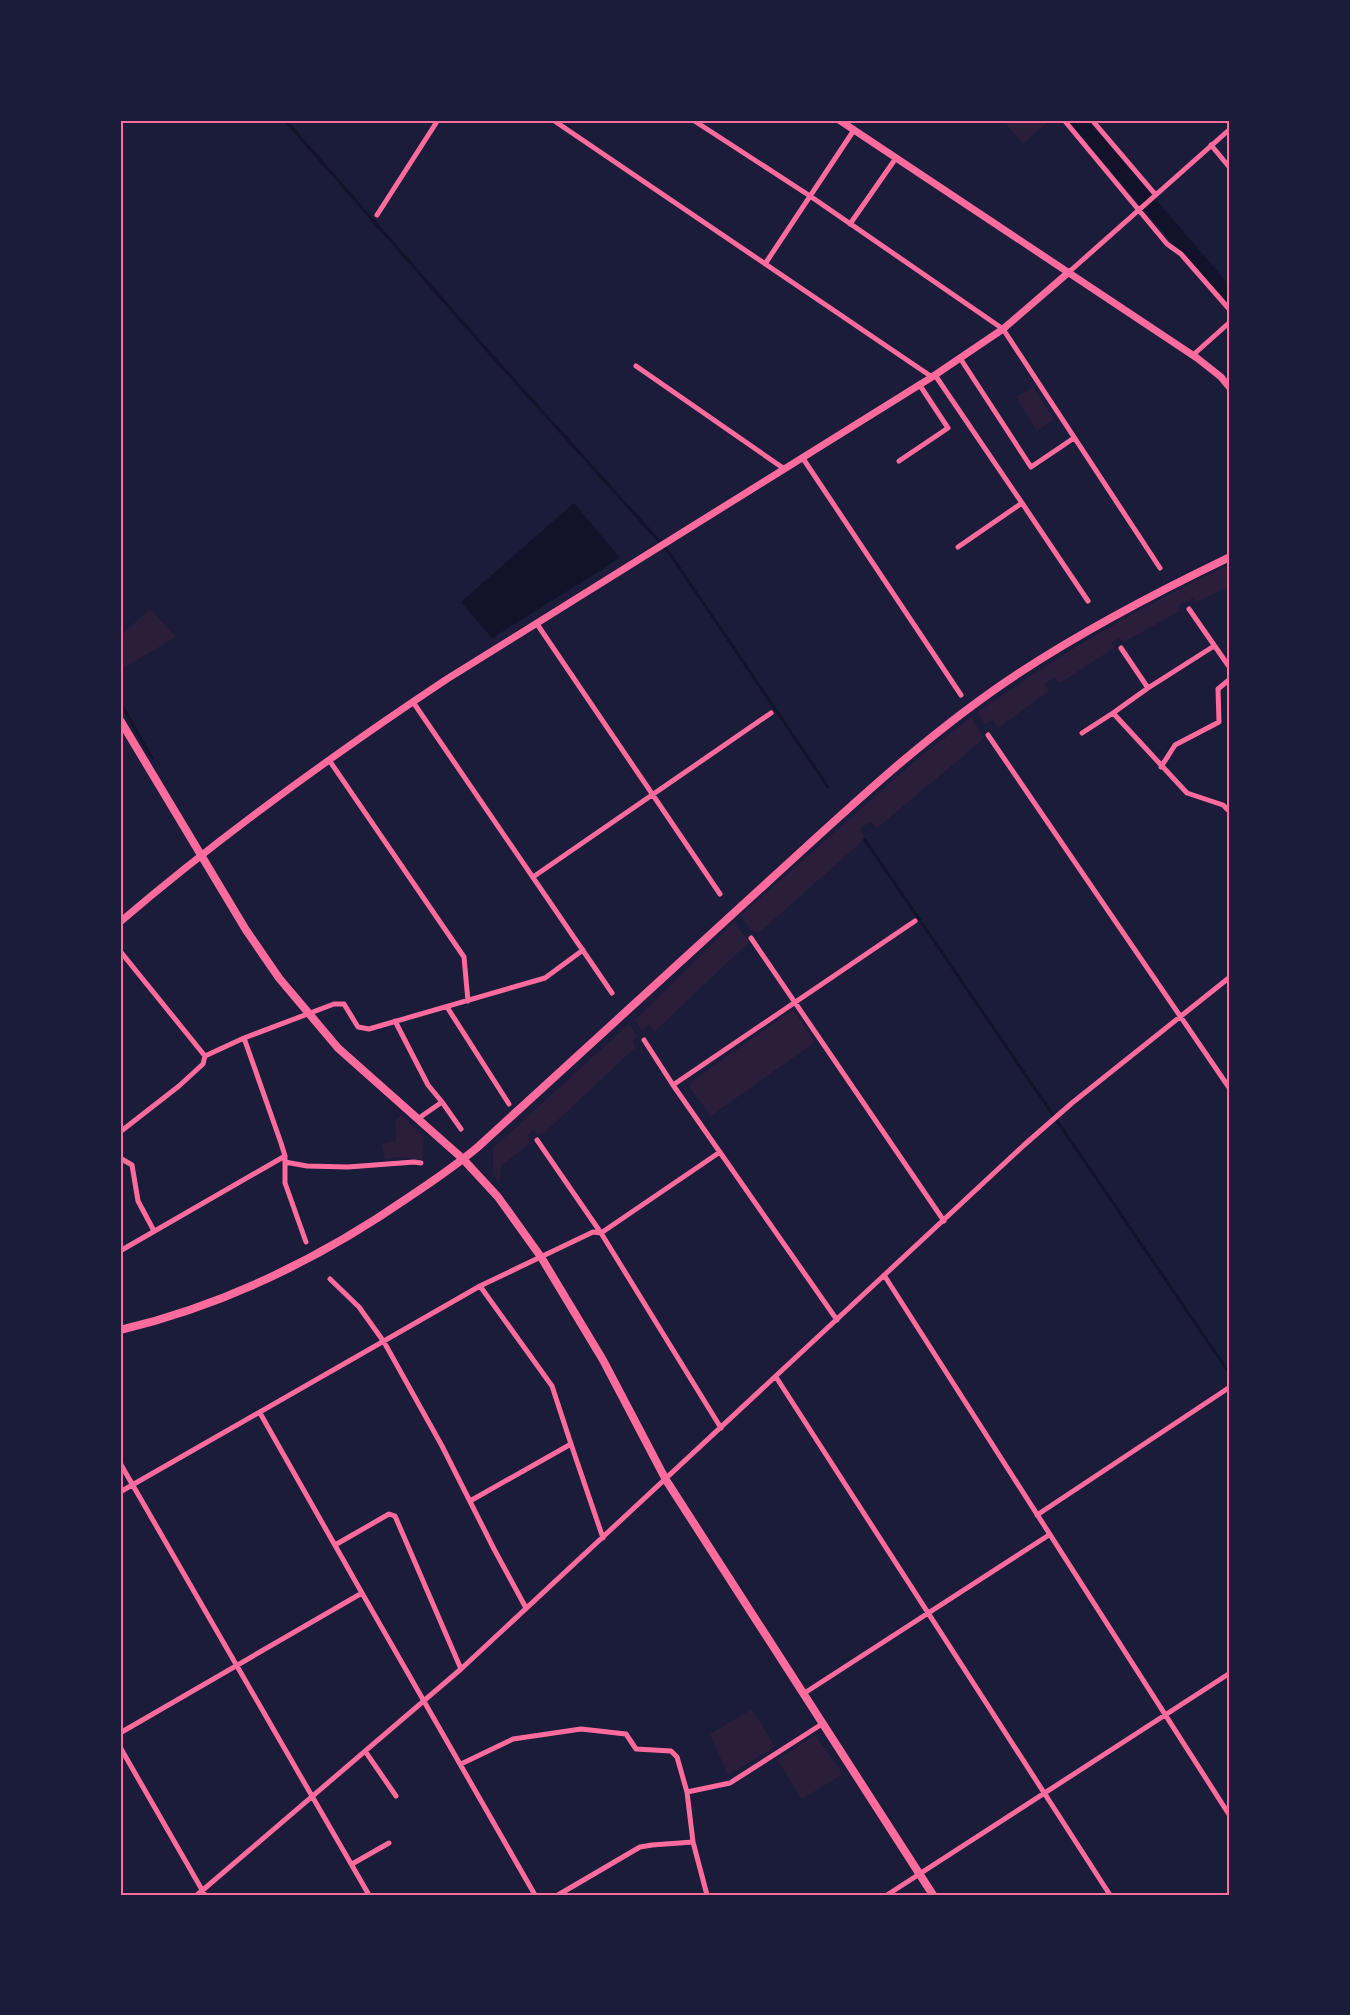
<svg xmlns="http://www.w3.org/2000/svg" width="1350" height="2015" font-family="Ubuntu,sans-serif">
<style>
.green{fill:#2a1e3b}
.water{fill:#12122b}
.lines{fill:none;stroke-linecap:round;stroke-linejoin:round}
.stream{stroke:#12122b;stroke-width:3}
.river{stroke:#12122b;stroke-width:16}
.minor{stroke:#ff6b9d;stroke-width:5}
.secondary{stroke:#ff6b9d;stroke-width:7}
.primary{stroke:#ff6b9d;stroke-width:8}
.trunk{stroke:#ff6b9d;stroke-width:8}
.neatline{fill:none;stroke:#ff6b9d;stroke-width:2}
</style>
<rect width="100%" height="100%" fill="#1b1b3a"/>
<path class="green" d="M1006 120H1050L1023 144 1004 121Z
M1033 387 1054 419 1037 431 1016 397Z
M1230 564V586L1196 602 1193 598 1178 606 1180 611 1124 642 1119 638 1112 643 1114 648 1060 683 1054 677 1045 684 1049 691 998 728 992 720 985 725 978 712C1057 656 1142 605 1230 564Z
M150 609 176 637 120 670V636Z
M971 717 984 737 979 743 877 828 870 822 860 829 864 837 858 845 759 933 751 930 741 915 915 761Z
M734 922 749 942 745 946 654 1032 649 1024 642 1031 635 1020Z
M793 1009 815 1042 711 1116 690 1088 691 1082Z
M629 1024 637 1036 633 1041 635 1048 544 1133 537 1135 533 1130 527 1136 530 1144 502 1165 499 1182 493 1174V1148Z
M402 1115 424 1138 423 1160 399 1157 385 1159 382 1144 396 1140 395 1121Z
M752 1709 775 1747 728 1775 710 1734Z
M815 1735 843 1774 802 1799 777 1760Z"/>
<path class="water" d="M574 503 620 558 492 638 461 602Z"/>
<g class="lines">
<path class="stream" d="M285 120 485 348 668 551 828 787
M120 702 152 758
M865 840 1230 1374"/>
<path class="river" d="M1077 120 1230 298"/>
<path class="minor" d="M553 120 932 377
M693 120 810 196 1003 329 1160 568
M1064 120 1167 244 1181 254 1230 310
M1092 120 1155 194
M1211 145 1230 168
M377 215 438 120
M850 224 896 158
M765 264 854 130
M1069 272 1230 129
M1193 355 1230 322
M960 358 1031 467 1074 438
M636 366 783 468
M935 375 1022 503
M802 457 961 695
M899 461 948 428 919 384
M958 547 1022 503 1088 601
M1189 609 1230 668
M537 624 720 894
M1148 688 1214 646
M413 702 612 993
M1113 713 1148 688 1121 648
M1082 733 1113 713 1187 793 1223 805 1230 812
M988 735 1230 1089
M329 760 464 957 468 1001
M1161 767 1175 745 1219 722 1218 689 1230 679
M533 877 771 713
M751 938 944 1221
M120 951 205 1056 244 1038
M447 1007 509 1104
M395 1021 428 1085 442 1102 419 1118
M644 1040 673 1085 837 1320
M673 1085 915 921
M442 1102 461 1129
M120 1132 179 1086 203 1064 205 1056
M537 1140 601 1233 721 1428
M120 1158 132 1165 138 1201 154 1231
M285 1162 307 1166 348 1167 414 1162 421 1163
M306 1242 285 1183V1156L281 1143 244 1038 334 1004H344L358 1027 369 1029 545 978 583 950
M120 1251 285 1156
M884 1275 1230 1816
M330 1279 359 1307 384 1342 442 1446 494 1549 526 1608
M776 1377 1110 1895
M260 1413 362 1593
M571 1444 603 1538
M120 1463 369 1895
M120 1492 480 1286 593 1232 601 1233 720 1152
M470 1501 571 1444 552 1386 480 1286
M1037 1515 1230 1387
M335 1545 389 1514 395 1516 461 1669
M803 1694 1049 1535
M120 1733 362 1593 535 1895
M120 1747 205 1895
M365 1751 396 1796
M461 1764 513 1739 581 1729 626 1734 636 1749 671 1751 677 1757 687 1792
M352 1864 389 1843
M197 1895 461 1669 1023 1146 1072 1103 1230 977
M558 1895 640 1847 652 1845 693 1842
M707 1895 693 1842 687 1792 730 1783 822 1724
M887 1895 1230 1673"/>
<path class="secondary" d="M839 120 1197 358 1221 377 1230 388
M120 922C223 834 334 754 447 679L932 377 1003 329 1069 272"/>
<path class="primary" d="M120 720 246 930 279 978 338 1048 463 1159 498 1197 541 1257 603 1360 666 1480 933 1895"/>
<path class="trunk" d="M120 1330C225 1305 321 1258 409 1197 433 1181 457 1165 479 1146 576 1057 674 968 771 879 850 807 929 732 1019 673 1086 629 1157 592 1230 557"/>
</g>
<rect width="1350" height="2015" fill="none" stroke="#1b1b3a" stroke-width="243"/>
<rect x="122" y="122" width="1106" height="1772" class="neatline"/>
</svg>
